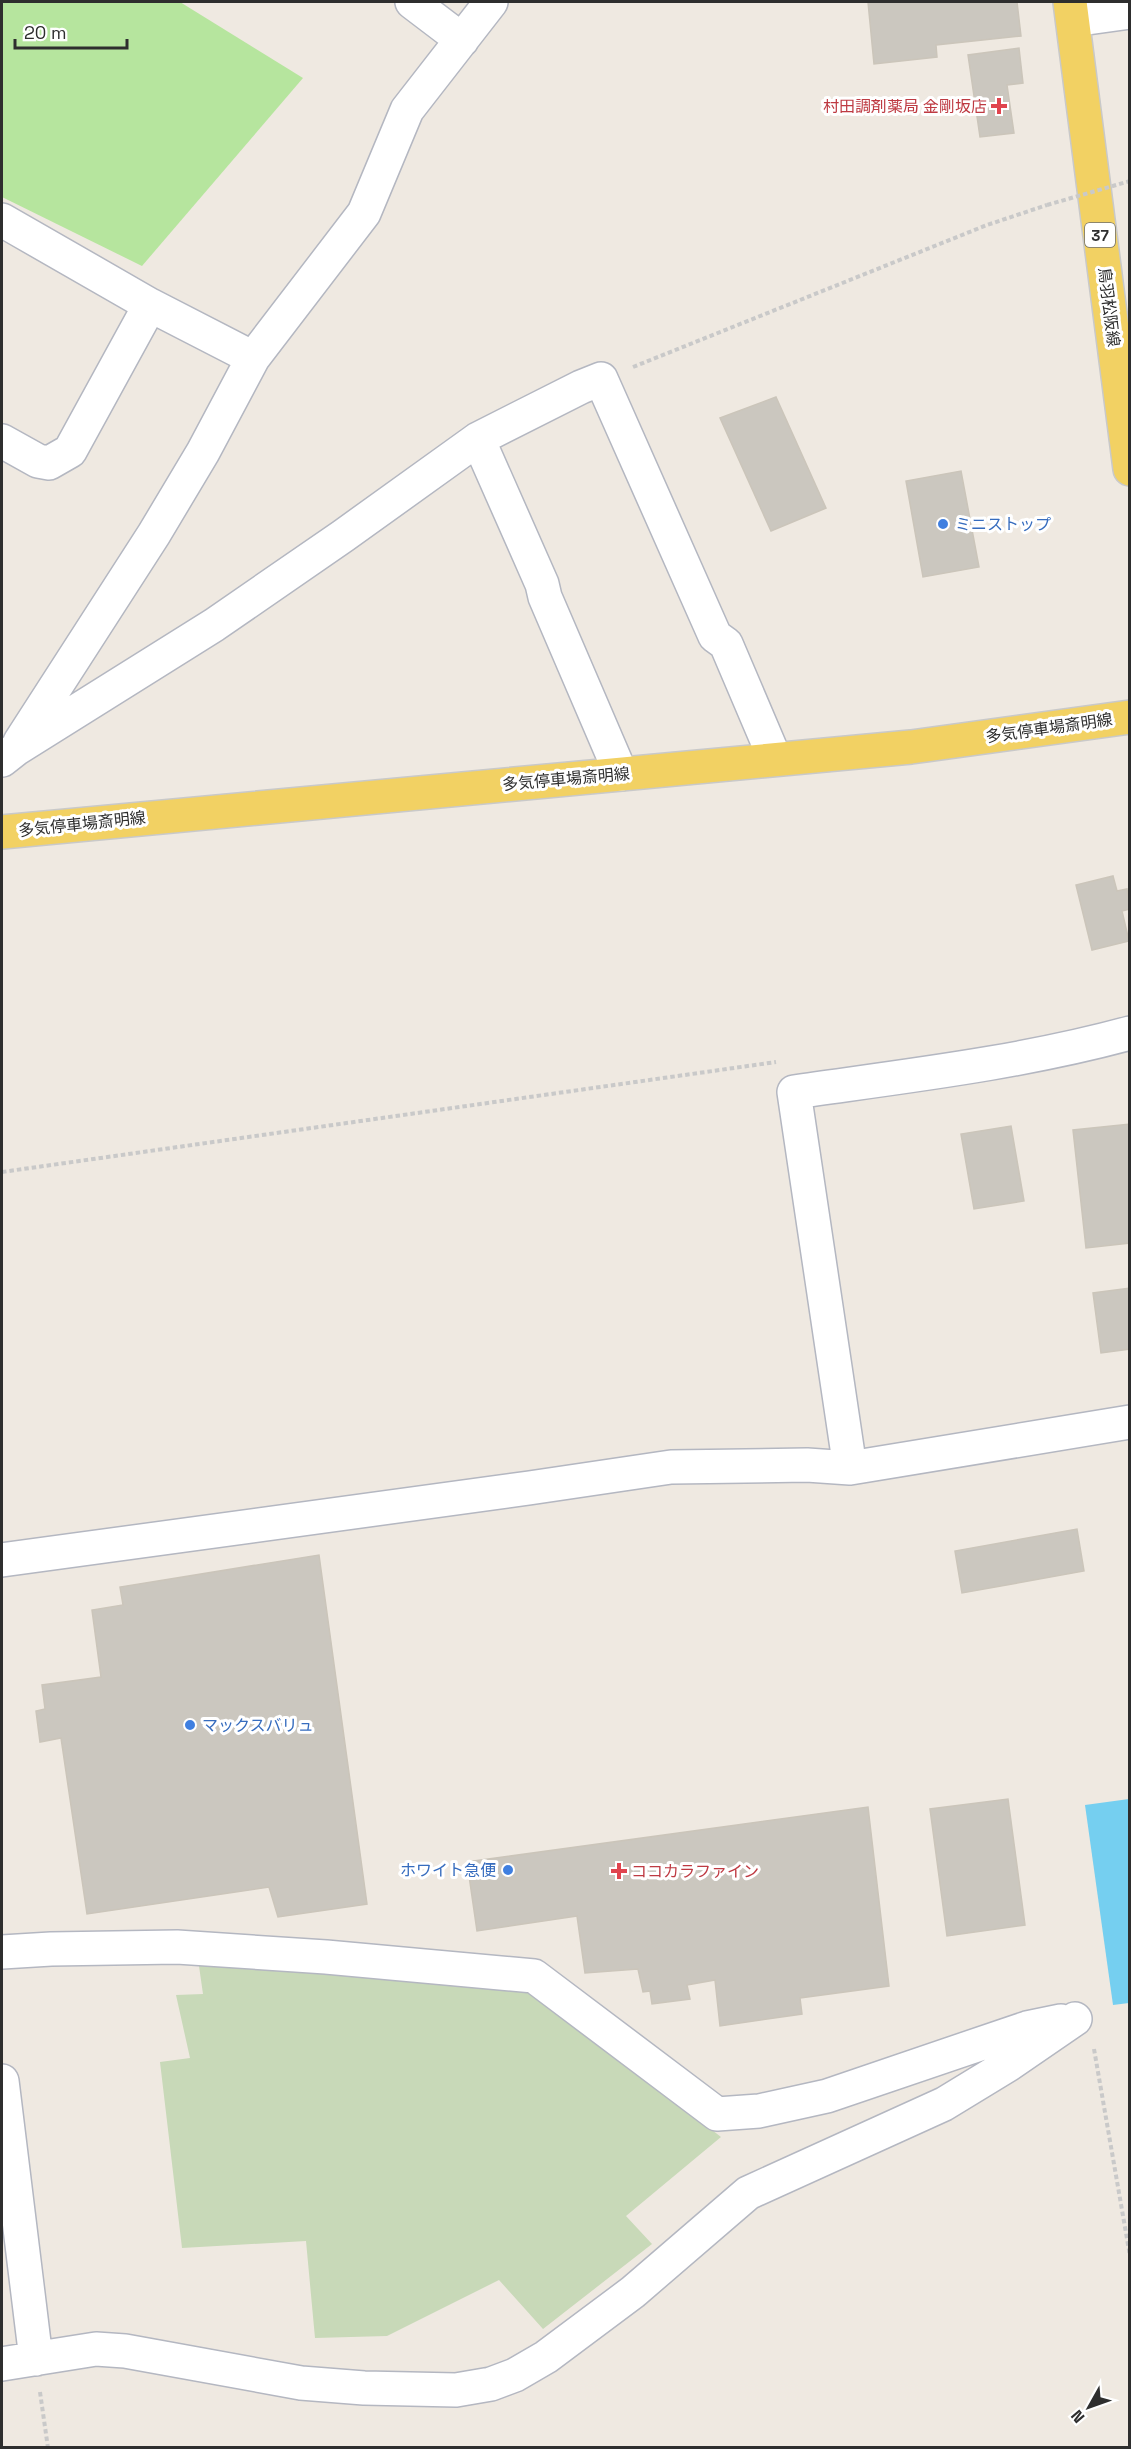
<svg xmlns="http://www.w3.org/2000/svg" width="1131" height="2449" font-family="'Space Grotesk','Noto Sans JP',sans-serif">
<style>
.green{fill:#b6e59e}
.cemetery{fill:#c8d9b8}
.water{fill:#75cff0}
.building{fill:#cbc7bf;stroke:#cbc5ba;stroke-width:1.5}
.lines{fill:none;stroke-linecap:round;stroke-linejoin:round}
.minor-casing{stroke:#b4b7c1;stroke-width:36}
.major-casing{stroke:#c9c9c9;stroke-width:36}
.path{stroke:#c9c9c9;stroke-width:4;stroke-dasharray:4.5 3;stroke-linecap:butt}
.minor{stroke:#fff;stroke-width:33}
.major{stroke:#f2d163;stroke-width:33}
.path-bridge{stroke:#c9c9c9;stroke-width:4;stroke-dasharray:4.5 3;stroke-linecap:butt}
.health-dot{fill:#e0444e;stroke:#fff;stroke-width:2}
.shop-dot{fill:#3f7fe0;stroke:#fff;stroke-width:2}
.labels{text-anchor:middle;dominant-baseline:central;stroke-width:6;stroke-linejoin:round;paint-order:stroke}
.shield{fill:#fff;stroke:#6d6d6d;stroke-width:1.5}
.shield-label{font-size:15px;font-weight:bold;fill:#2e2e2e}
.health-label{font-size:16px;fill:#be3a42;stroke:#fff;text-anchor:end}
.street-label{font-size:16px;fill:#2e2e2e;stroke:#fff}
.shop-label{font-size:16px;fill:#366cbe;stroke:#fff;text-anchor:start}
</style>
<rect width="100%" height="100%" fill="#efe9e1"/>
<path class="green" d="M2 2H180L303 78 142 266 2 197Z"/>
<path class="cemetery" d="M198 1959 527 1985 721 2137 626 2216 652 2244 543 2329 499 2280 387 2336 315 2338 306 2241 182 2248 160 2062 190 2058 176 1995 203 1994Z"/>
<path class="water" d="M1129 1799V2003L1113 2005 1085 1805Z"/>
<path class="building" d="M868 2H1017L1021 36 936 45 937 57 874 64Z
M1019 48 1023 83 1007 85 1014 133 980 137 968 55Z
M776 397 826 508 771 531 720 418Z
M961 471 979 567 923 577 906 481Z
M1113 876 1117 891 1127 889 1130 909 1122 911 1129 941 1092 950 1076 885Z
M1130 1124V1243L1086 1248 1073 1130Z
M1011 1126 1024 1201 974 1209 961 1134Z
M1130 1288V1349L1101 1353 1093 1293Z
M1077 1529 1084 1571 962 1593 955 1551Z
M319 1555 367 1904 278 1917 269 1887 87 1914 61 1738 40 1742 36 1711 45 1709 42 1685 101 1677 92 1610 123 1605 120 1587Z
M1008 1799 1025 1925 947 1936 930 1809Z
M868 1807 889 1986 800 1998 802 2014 720 2026 715 1980 687 1985 690 1999 652 2004 650 1991 643 1992 638 1969 585 1973 577 1916 477 1931 467 1862Z"/>
<g class="lines">
<g class="minor-casing">
<path id="minor" d="M412 2 462 40
M1073 20 1130 12
M2 220 150 305
M253 358 364 213 407 110 491 2
M478 439 542 584 545 597 621 774
M2 441 38 461 49 463 70 451 150 305 253 358 203 452 154 534 20 742
M2 760 16 749 214 625 343 536 478 439 581 387 601 379 715 636 726 644 775 759
M850 1468 794 1092C906 1076 1020 1063 1130 1033
M2 1560 529 1488 671 1467 807 1465 850 1468 1130 1422
M2 1952 51 1949 177 1947 326 1957 534 1976 717 2114 759 2111 827 2096 1027 2028 1061 2021
M2 2081 36 2359
M2 2364 96 2349 125 2351 301 2383 364 2388 456 2390 491 2384 515 2375 546 2357 633 2292 748 2193 944 2104 1008 2065 1075 2019"/>
</g>
<g class="major-casing">
<path id="major" d="M1070 2 1130 469
M2 832 911 747 1130 717"/>
</g>
<path class="path" d="M633 367 987 225 1047 205
M2 1172 776 1062
M1094 2049 1130 2256
M40 2392 48 2448"/>
<use href="#minor" class="minor"/>
<use href="#major" class="major"/>
<path class="path-bridge" d="M1047 205 1130 181"/>
</g>
<g class="health-dot">
<path d="M996 97h6v6h6v6h-6v6h-6v-6h-6v-6h6z"/>
<path d="M616 1862h6v6h6v6h-6v6h-6v-6h-6v-6h6z"/>
</g>
<g class="shop-dot">
<circle cx="943" cy="524" r="6"/>
<circle cx="190" cy="1725" r="6"/>
<circle cx="508" cy="1870" r="6"/>
</g>
<g class="labels">
<rect class="shield" x="1085" y="223" width="30" height="24" rx="4.5"/>
<g class="shield-label">
<text x="1100" y="235">37</text>
</g>
<g class="health-label">
<text x="987" y="106">村田調剤薬局 金剛坂店</text>
<text x="631" y="1871" text-anchor="start">ココカラファイン</text>
</g>
<g class="street-label">
<text transform="translate(1109 307) rotate(83)">鳥羽松阪線</text>
<text transform="translate(1049 728) rotate(-8)">多気停車場斎明線</text>
<text transform="translate(566 779) rotate(-5)">多気停車場斎明線</text>
<text transform="translate(82 824) rotate(-6)">多気停車場斎明線</text>
</g>
<g class="shop-label">
<text x="955" y="524">ミニストップ</text>
<text x="202" y="1725">マックスバリュ</text>
<text x="496" y="1870" text-anchor="end">ホワイト急便</text>
</g>
</g>
<rect width="1131" height="2449" fill="none" stroke="#2e2e2e" stroke-width="6"/>
<g transform="translate(1089 2407) rotate(230)" stroke="#ffffff" stroke-width="4.5" paint-order="stroke">
<path d="M0-4.5L10 22L0 15L-10 22Z" fill="#2e2e2e"/>
<text y="-9" font-size="16" font-weight="bold" text-anchor="middle" fill="#2e2e2e">N</text>
</g>
<path d="M15 39v9h112v-9" fill="none" stroke="#2e2e2e" stroke-width="3"/>
<text x="24" y="39" font-size="18" fill="#2e2e2e" stroke="#ffffff" stroke-width="4.5" paint-order="stroke">20 m</text>
</svg>
